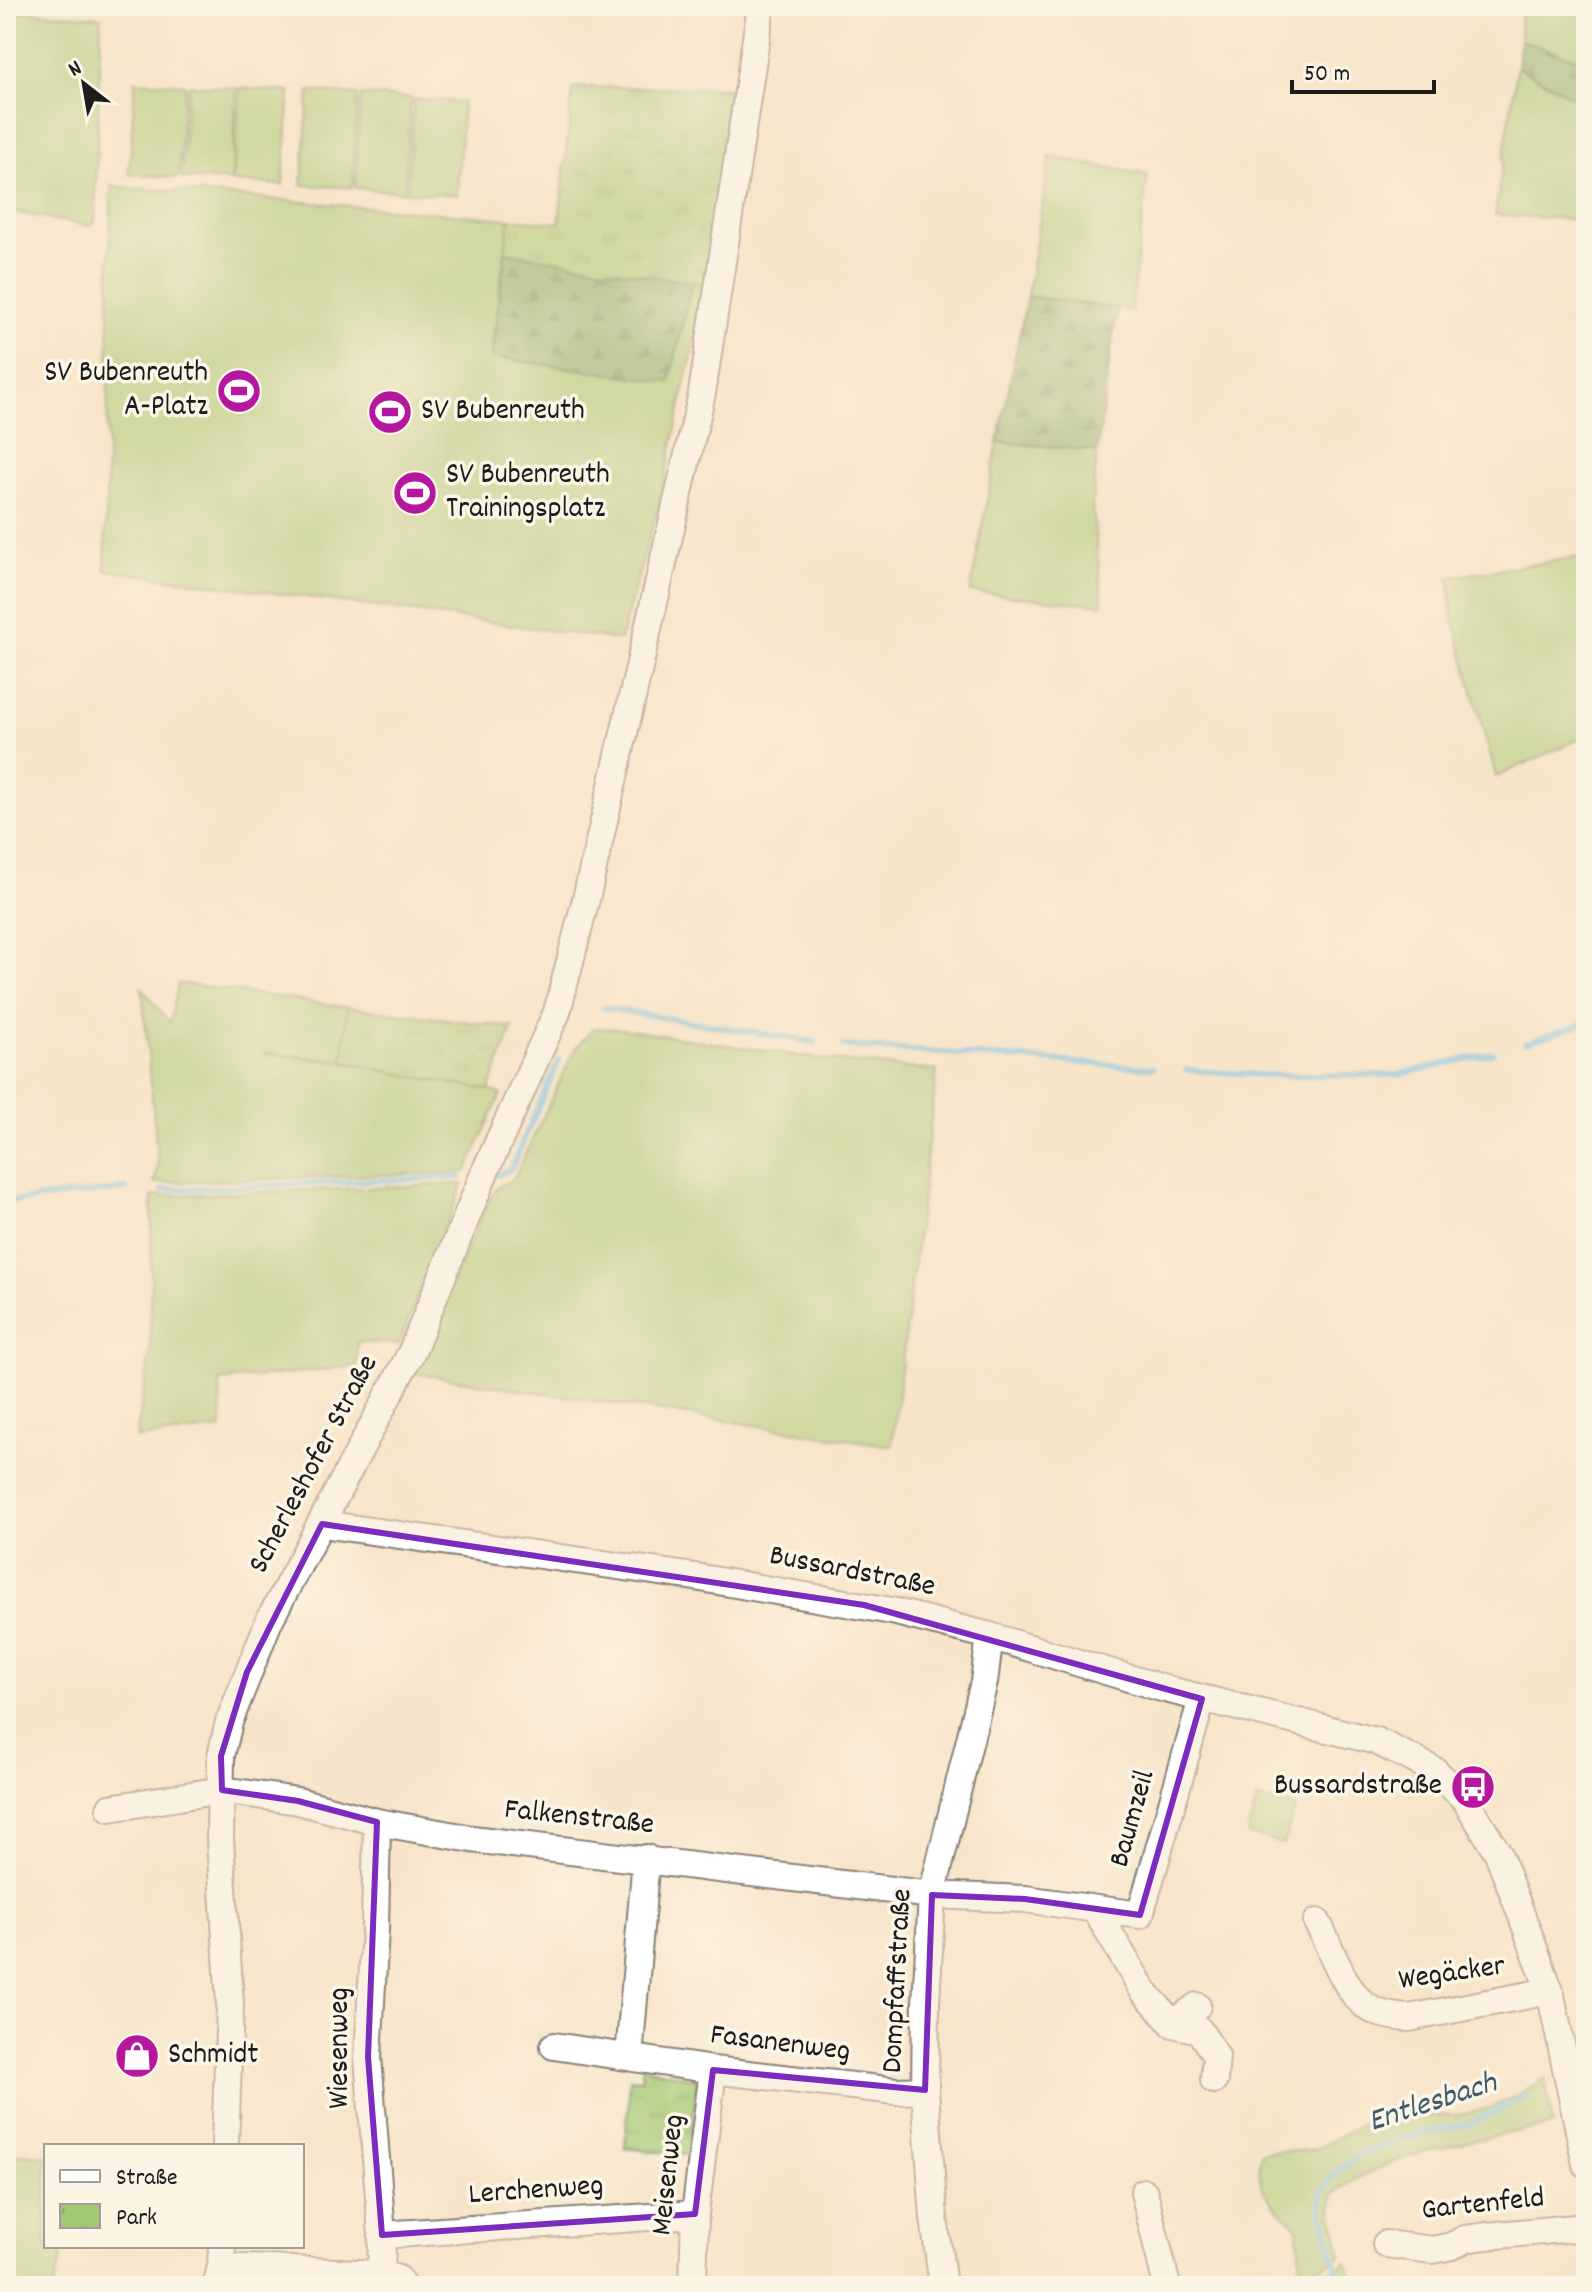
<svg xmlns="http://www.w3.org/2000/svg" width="1592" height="2292" font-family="Dekko,sans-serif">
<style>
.grass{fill:#a3c872;stroke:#607247;stroke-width:2}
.forest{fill:url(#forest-firs);stroke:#4f6440;stroke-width:2}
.park{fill:url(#park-tufts);stroke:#607247;stroke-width:2}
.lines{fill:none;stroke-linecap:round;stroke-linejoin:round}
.stream{stroke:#6cbbe7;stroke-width:6}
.minor-casing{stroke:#8a8074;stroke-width:30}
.minor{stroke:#fff;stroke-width:26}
.marked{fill:none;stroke:#7b2cbf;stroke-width:6;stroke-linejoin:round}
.labels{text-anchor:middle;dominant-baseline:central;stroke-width:7;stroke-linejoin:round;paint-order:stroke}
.poi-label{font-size:30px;fill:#1c1c1c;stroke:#fcf5e5;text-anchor:start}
.street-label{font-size:30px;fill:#1c1c1c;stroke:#fcf5e5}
.water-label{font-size:32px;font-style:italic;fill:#3c5c6d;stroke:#fcf5e5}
</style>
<defs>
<pattern id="forest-firs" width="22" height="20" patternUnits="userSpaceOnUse" patternTransform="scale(2)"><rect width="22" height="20" fill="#82ac64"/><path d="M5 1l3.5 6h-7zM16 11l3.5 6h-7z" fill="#6a8b52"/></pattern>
<pattern id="park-tufts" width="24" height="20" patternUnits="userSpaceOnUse" patternTransform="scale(2)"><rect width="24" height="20" fill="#a3c872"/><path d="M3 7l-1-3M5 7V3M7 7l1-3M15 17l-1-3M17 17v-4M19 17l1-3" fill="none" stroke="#8cab62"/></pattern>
</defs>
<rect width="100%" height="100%" fill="#fcf5e5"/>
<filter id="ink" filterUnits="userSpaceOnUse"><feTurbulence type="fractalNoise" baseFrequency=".0125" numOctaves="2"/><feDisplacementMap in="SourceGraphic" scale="16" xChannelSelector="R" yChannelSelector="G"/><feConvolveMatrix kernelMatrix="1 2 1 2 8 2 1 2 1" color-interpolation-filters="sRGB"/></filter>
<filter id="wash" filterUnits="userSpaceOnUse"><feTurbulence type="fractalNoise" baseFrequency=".006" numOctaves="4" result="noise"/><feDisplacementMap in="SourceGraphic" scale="32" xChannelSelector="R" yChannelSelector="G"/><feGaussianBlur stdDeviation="1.8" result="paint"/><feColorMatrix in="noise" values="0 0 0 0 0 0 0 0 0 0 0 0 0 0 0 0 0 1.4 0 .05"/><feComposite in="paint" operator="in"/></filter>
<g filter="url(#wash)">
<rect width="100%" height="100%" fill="#f7e5cb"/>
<path class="grass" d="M1520 6H1586V62L1520 40Z
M6 10 101 17 95 222 90 226 6 211Z
M1517 67 1586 104V220L1495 215Z
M135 81 185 84 178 178 129 174Z
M188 85 237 88 231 181 181 178Z
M240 88 290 92 283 185 233 182Z
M309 91 358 95 352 188 302 185Z
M361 95 411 98 404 192 355 188Z
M414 99 463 102 457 195 407 192Z
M1050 157 1148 175 1131 310 1027 296Z
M111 186 510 219 491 357 669 382 692 282 707 285 661 497 620 640 105 570Z
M998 442 1097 451 1092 504 1103 605 970 592Z
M1586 556V736L1496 777 1452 614 1449 577Z
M178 983 347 1007 343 1060 263 1053C342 1064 425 1068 501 1094L466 1172 154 1183 158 1166 142 988 170 1023Z
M593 1028 622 1029 820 1059 937 1071 892 1446 412 1373 487 1203 498 1187 514 1178 575 1049Z
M463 1184 399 1344 357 1342V1366L220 1381 222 1429 136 1438 150 1352 152 1196Z
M1545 2078 1553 2125C1489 2138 1380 2152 1333 2196L1332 2208 1341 2256 1326 2265 1300 2270 1298 2229C1274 2203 1252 2191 1261 2153 1278 2149 1300 2154 1316 2148 1335 2141 1351 2127 1371 2121 1400 2112 1432 2118 1462 2114 1494 2110 1519 2095 1545 2078Z
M6 2153 46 2156V2246H64L54 2286H6Z
M1346 2262 1355 2286H1301L1299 2279 1330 2271Z"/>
<path class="forest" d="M1520 40 1586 62V104L1517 67Z
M505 252 692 282 670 382 491 357Z
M1027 296 1117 309 1097 451 998 442Z"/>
<path class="park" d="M573 87 736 88 707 285 505 252 510 219 559 223Z
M347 1007 513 1027 489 1090 394 1073 343 1060Z
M1257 1799 1295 1808 1284 1844 1247 1834Z
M643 2067 697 2079 689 2155 625 2148 630 2078 641 2079Z"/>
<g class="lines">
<path class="stream" d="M604 1008 815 1042
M1525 1043 1586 1023
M844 1046 1153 1068
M1186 1070 1262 1075H1397L1493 1053
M498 1175 511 1169 559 1060
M162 1190 460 1177
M6 1202 125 1189
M1341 2286 1321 2208 1322 2193 1333 2175 1362 2153 1421 2133 1469 2124 1528 2096"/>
</g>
</g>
<g filter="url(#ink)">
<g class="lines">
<g class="minor-casing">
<path id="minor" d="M322 1524 695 1577 892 1611 990 1636 1165 1689 1376 1741 1413 1759 1435 1771 1465 1799 1498 1853 1550 1991 1586 2164
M110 1808 222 1790 298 1801 377 1822 472 1839 932 1895 1025 1899 1140 1915 1202 1699
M377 1822 375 1929 368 2057 382 2235 381 2274
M1095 1909 1143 1990 1173 2024 1199 2030 1216 2056 1214 2080
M1317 1922C1330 1945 1344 1991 1366 2006 1378 2015 1394 2017 1409 2018L1550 1991
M1173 2024 1197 2006
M554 2046 713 2070 896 2091 925 2090
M629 2057 646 1858
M225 2146 230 2005 220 1838 221 1756 229 1722 269 1621 412 1351 484 1174 557 1012 586 899 702 393 761 6
M1144 2192 1167 2286
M382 2235 695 2214
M1386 2244 1432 2250 1452 2246 1465 2239 1486 2236 1586 2227
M221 2267 381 2274 398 2279 402 2286
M216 2286 221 2267 222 2246
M693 2286 695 2214 713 2070
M943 2286 934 2218 925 2090 926 2003 932 1895 984 1682 990 1636"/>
</g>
<use href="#minor" class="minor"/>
</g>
</g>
<path d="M0 0H1592V2292H0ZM322 1524 864 1605 1202 1699 1140 1915 1025 1899 932 1895 925 2090 713 2070 695 2214 382 2235 368 2057 377 1822 298 1801 222 1790 221 1756 247 1672Z" fill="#f7e5cb" fill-opacity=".55" fill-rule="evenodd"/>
<path class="marked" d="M322 1524 864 1605 1202 1699 1140 1915 1025 1899 932 1895 925 2090 713 2070 695 2214 382 2235 368 2057 377 1822 298 1801 222 1790 221 1756 247 1672Z"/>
<defs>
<g id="stadium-disc" transform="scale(2.3)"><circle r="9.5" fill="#b5179e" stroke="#fcf5e5"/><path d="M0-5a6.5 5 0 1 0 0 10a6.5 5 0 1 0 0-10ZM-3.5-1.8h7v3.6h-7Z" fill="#fff"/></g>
<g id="bus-disc" transform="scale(2.3)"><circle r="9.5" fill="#b5179e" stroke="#fcf5e5"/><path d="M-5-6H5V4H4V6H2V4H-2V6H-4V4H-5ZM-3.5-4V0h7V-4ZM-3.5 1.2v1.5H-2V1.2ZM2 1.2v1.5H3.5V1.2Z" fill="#fff"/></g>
<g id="shop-disc" transform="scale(2.3)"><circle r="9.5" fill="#b5179e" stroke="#fcf5e5"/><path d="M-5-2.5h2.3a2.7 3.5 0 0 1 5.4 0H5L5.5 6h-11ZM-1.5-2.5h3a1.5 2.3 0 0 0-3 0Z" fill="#fff"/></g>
</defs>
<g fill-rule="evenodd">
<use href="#stadium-disc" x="239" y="391"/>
<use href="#stadium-disc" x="390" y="412"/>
<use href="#stadium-disc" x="415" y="493"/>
<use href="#bus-disc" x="1473" y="1787"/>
<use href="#shop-disc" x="137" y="2056"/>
</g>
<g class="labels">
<g class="poi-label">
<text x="208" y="374" text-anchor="end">SV Bubenreuth<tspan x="208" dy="34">A-Platz</tspan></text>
<text x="421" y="412">SV Bubenreuth</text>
<text x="446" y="476">SV Bubenreuth<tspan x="446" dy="34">Trainingsplatz</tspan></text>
<text x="1442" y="1787" text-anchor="end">Bussardstraße</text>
<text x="168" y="2056">Schmidt</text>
</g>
<g class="street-label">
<text transform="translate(315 1465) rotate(-62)">Scherleshofer Straße</text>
<text transform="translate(852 1573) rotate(11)">Bussardstraße</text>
<text transform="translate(579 1819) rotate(6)">Falkenstraße</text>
<text transform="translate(1134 1819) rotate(-74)">Baumzeil</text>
<text transform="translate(1452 1975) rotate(-8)">Wegäcker</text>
<text transform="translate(899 1981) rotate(-87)">Dompfaffstraße</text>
<text transform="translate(780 2045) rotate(7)">Fasanenweg</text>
<text transform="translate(341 2048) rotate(-90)">Wiesenweg</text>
<text transform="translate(670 2175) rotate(-84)">Meisenweg</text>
<text transform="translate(536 2192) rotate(-4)">Lerchenweg</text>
<text transform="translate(1483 2206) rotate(-6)">Gartenfeld</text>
</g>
<g class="water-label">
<text transform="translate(1433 2104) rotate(-18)">Entlesbach</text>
</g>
</g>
<rect width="1592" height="2292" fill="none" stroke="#fcf5e5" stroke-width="32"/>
<rect x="44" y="2144" width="260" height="104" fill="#fcf5e5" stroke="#a29e95" stroke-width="2"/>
<rect x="60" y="2170" width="40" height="12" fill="#ffffff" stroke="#a29e95" stroke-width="2"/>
<text x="116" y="2184" font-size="24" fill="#1c1c1c">Straße</text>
<rect x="60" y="2204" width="40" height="24" fill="url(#park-tufts)" stroke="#a29e95" stroke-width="2"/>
<text x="116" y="2224" font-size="24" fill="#1c1c1c">Park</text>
<g transform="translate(84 84) rotate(329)" stroke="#fcf5e5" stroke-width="6" paint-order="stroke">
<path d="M0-6L14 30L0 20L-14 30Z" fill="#1c1c1c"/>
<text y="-12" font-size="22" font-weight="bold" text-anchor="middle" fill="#1c1c1c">N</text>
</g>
<path d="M1292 80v12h142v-12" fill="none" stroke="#1c1c1c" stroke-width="4"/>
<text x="1304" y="80" font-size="24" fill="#1c1c1c" stroke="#fcf5e5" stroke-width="6" paint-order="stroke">50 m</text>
</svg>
